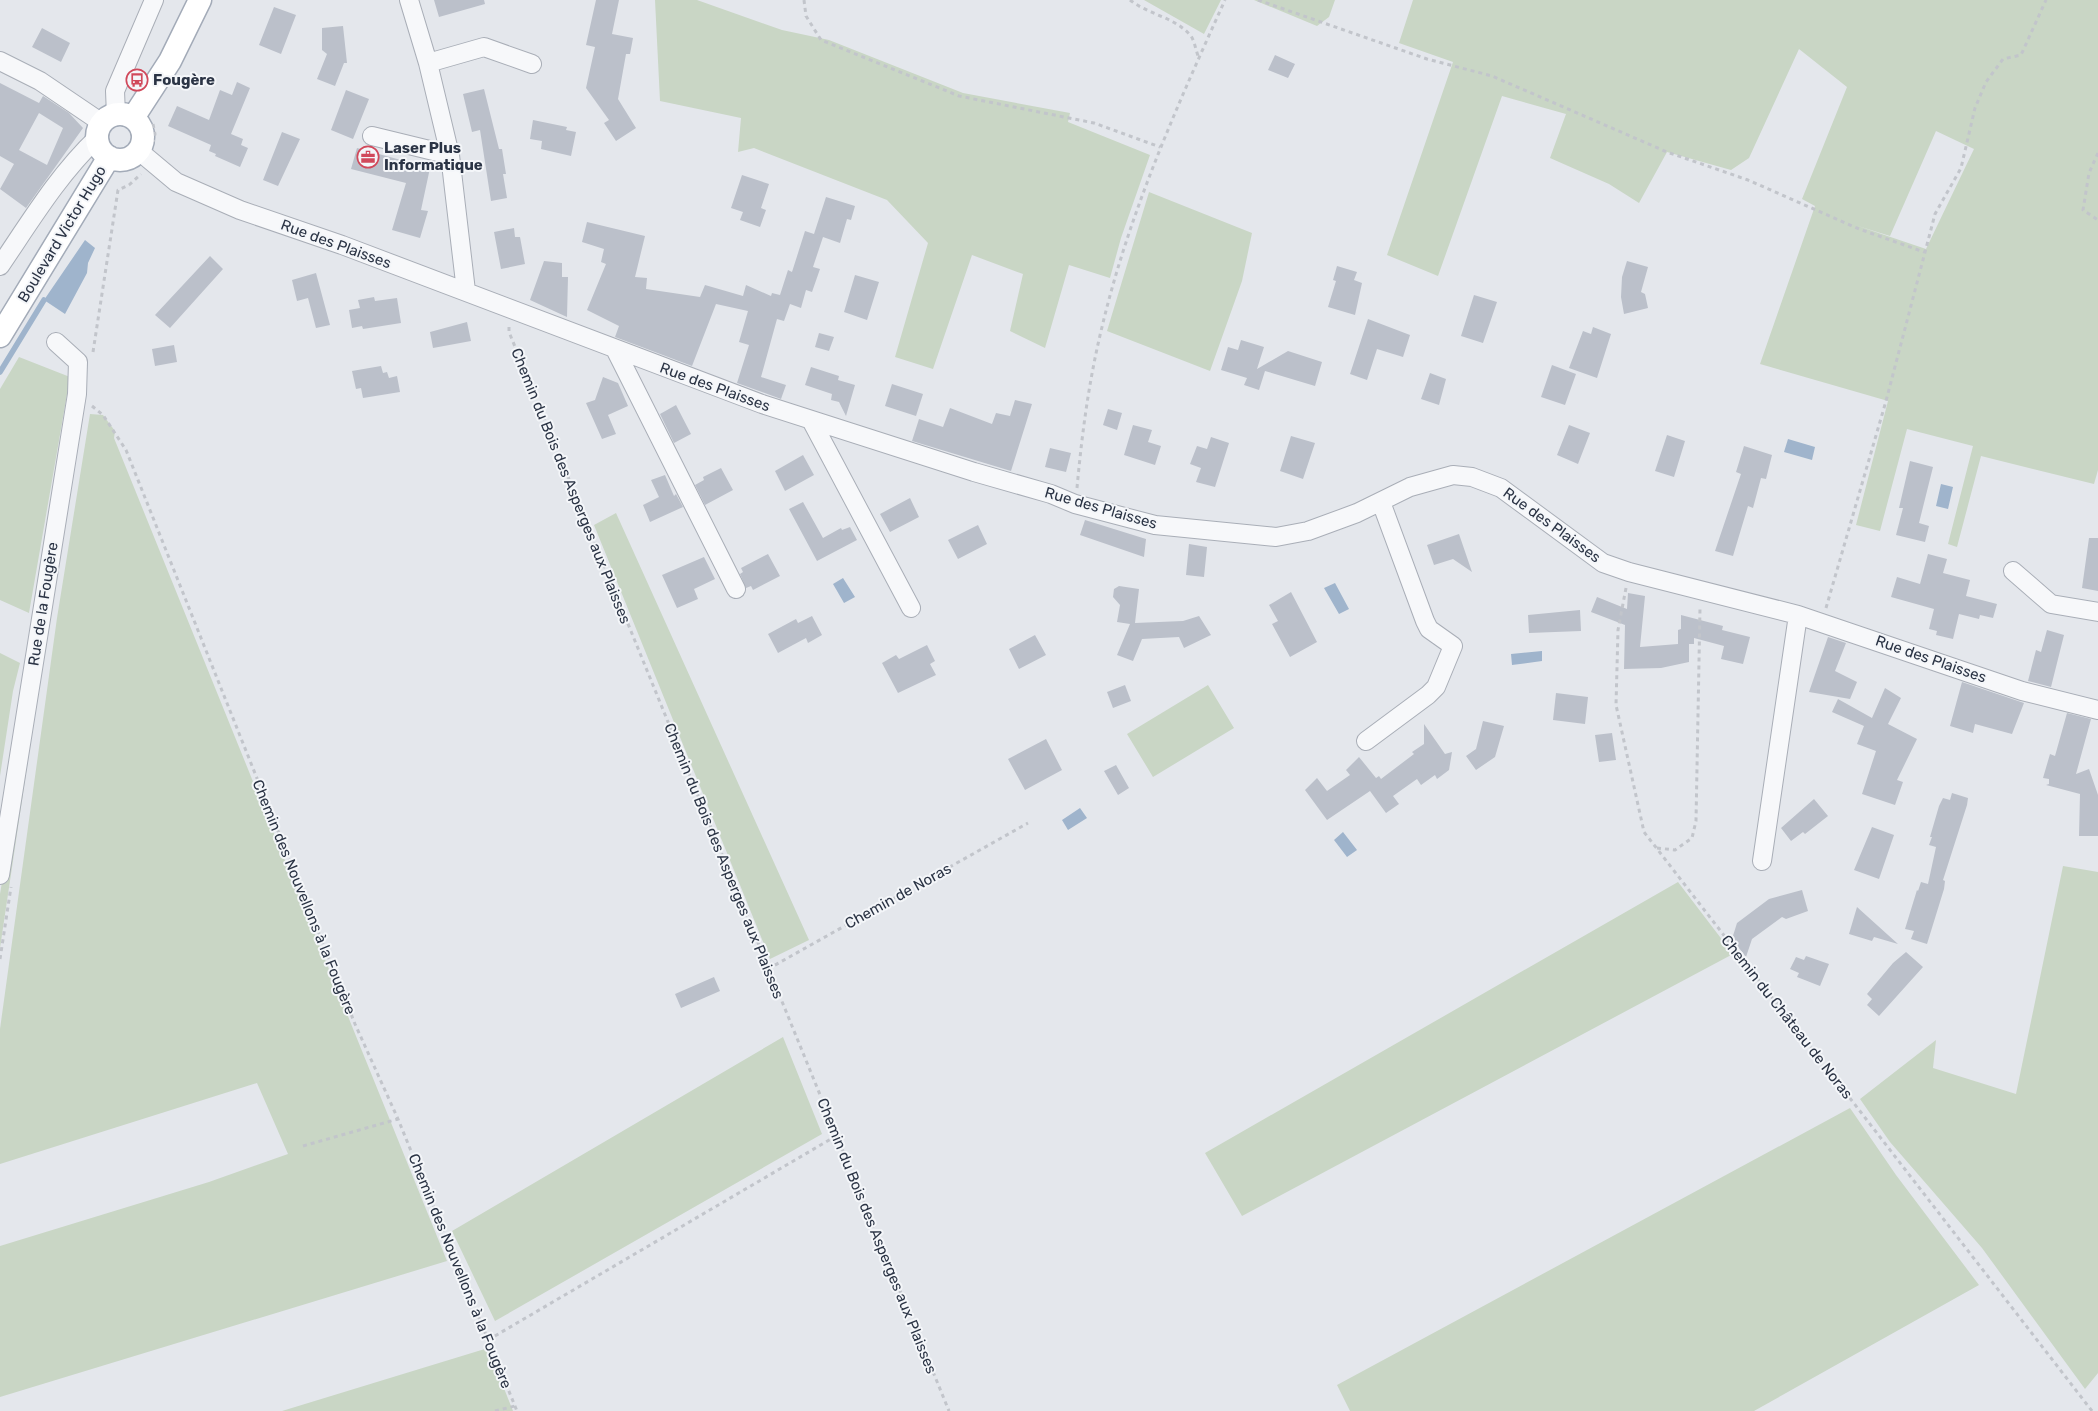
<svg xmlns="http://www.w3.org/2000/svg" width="2098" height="1411" font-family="Rubik,sans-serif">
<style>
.green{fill:#c9d6c5;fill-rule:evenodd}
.water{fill:#9fb4cc}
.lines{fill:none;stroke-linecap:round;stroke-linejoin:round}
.stream{stroke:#9fb4cc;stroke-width:5.5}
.building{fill:#bbc0ca;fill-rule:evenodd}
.minor-casing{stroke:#a9aeb7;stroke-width:20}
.major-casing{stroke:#a3abb8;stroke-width:25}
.path{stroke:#c2c5cb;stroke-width:3;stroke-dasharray:4 4;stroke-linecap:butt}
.minor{stroke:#f7f8fa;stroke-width:18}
.major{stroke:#fff;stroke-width:22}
.labels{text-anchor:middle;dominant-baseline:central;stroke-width:4;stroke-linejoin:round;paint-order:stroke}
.poi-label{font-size:15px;font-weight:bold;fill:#2b3445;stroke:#f4f6f9;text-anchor:start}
.street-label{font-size:15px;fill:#2b3445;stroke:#f4f6f9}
</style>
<rect width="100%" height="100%" fill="#e4e7ec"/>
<path class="green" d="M655 0H697L782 30 829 40 963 93 1070 113 1068 122 1150 155 1121 238 1110 278 1069 265 1045 348 1010 331 1023 274 972 255 933 369 895 357 928 243 887 200 754 148 738 152 741 118 660 101Z
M1144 0H1221L1204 34Z
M1254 0H1335L1329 17 1317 26Z
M1413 0H2098V470L2094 484 1981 456 1957 547 1948 544 1973 446 1907 429 1880 531 1856 525 1888 401 1760 364 1815 206 1802 199 1847 87 1799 49 1749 158 1731 170 1667 152 1639 203 1609 184 1550 158 1566 114 1502 96 1438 276 1387 255 1453 62 1399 43ZM1936 131 1974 149 1926 249 1858 226 1890 236Z
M1149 192 1252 233 1242 281 1210 371 1107 331Z
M19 357 70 377 29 613 0 600V389Z
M90 414 103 415 115 431 114 438 447 1261 0 1397V1246L209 1182 288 1154 257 1083 0 1164V1029L57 618Z
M79 417 0 948V894Z
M616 513 809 940 770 959 594 525Z
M0 653 20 663 13 691 0 776Z
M1208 685 1234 728 1153 777 1127 734Z
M2063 866 2098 872V1373L2085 1389 1982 1248 1890 1142 1860 1099 1936 1040 1933 1068 2016 1094Z
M1678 882 1733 954 1242 1216 1205 1153Z
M783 1037 822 1134 495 1321 452 1231Z
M1850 1108 1896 1175 1979 1285 1754 1411H1350L1337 1385Z
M488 1348 513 1411H282Z"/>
<path class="water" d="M85 240 95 248 88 263 87 273 65 314 44 300Z
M1788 439 1815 447 1812 460 1784 452Z
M1941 484 1953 487 1948 509 1936 506Z
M843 578 855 597 844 603 833 584Z
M1335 583 1349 609 1339 614 1324 588Z
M1542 651V661L1512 665 1511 654Z
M1080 808 1087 818 1068 830 1062 820Z
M1343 832 1357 850 1347 857 1334 840Z"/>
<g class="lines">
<path class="stream" d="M0 372 44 300"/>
</g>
<path class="building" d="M434 0H484L485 4 439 17Z
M596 0H619L612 34 633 38 630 54H626L618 99 636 128 616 141 604 123 609 120 586 88 595 47 586 45Z
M274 7 296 15 281 54 259 45Z
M343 26 347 63H344L335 86 317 79 327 54 322 50V28Z
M42 28 70 43 61 62 32 47Z
M1275 55 1295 64 1288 78 1268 70Z
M237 82 250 88 231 134 243 139 241 145 248 148 240 167 215 156 216 154 209 151 211 145 168 126 177 106 209 120 220 90 232 95Z
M0 83 39 103 43 96 69 113 83 128 26 208 0 189 14 164 0 156ZM39 113 63 128 47 165 19 150Z
M484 89 499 149H502L506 174H503L507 198 491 201 480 130 472 132 463 94Z
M346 90 369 99 353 139 331 130Z
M533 120 567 127 566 130 576 132 571 156 541 149 542 141 530 139Z
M282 132 300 139 278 186 263 180Z
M357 148 430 168 421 210 428 211 420 238 392 230 406 183 351 169Z
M742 175 769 184 761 208 766 210 760 227 740 220 743 212 731 208Z
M826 197 855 206 851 220 847 219 840 243 823 237 813 267 820 269 812 292 806 290 801 308 790 304 784 321 777 319 761 377 786 385 781 399 737 383 749 345 739 342 748 311 716 304 692 366 615 337 619 326 587 310 606 264 601 262 604 249 582 242 587 222 645 236 635 277 647 278 646 289 700 297 705 285 743 296 746 285 771 296 772 293 780 295 788 270 792 272 805 231 814 234Z
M514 228 515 237H520L525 264 501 269 494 232Z
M210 256 223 269 170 328 155 315Z
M544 261 562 263V277H568L567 317 530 300Z
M1627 261 1648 267 1641 292 1645 294 1648 308 1624 314 1621 297 1622 277Z
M1337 266 1357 272 1354 280 1362 283 1355 315 1328 307 1336 281 1333 280Z
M316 273 330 325 316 328 308 298 297 301 292 280Z
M855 275 879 282 867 320 844 312Z
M1474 295 1497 302 1483 343 1461 336Z
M374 297 375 301 397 298 401 323 363 329 362 326 352 328 349 310 360 308 358 300Z
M1368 319 1410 335 1403 357 1377 349 1367 380 1350 374Z
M467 322 471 341 433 348 430 332Z
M1593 327 1611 334 1597 378 1569 368 1583 331 1591 334Z
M819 333 834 337 829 351 815 347Z
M1241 340 1264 347 1257 369 1288 351 1322 362 1315 386 1265 371 1259 390 1244 385 1247 378 1221 370 1228 347 1238 350Z
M174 345 177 362 155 366 152 349Z
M1552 365 1576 374 1565 405 1541 397Z
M381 366 383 373 387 372 389 378 397 376 400 392 363 398 361 388 356 389 352 371Z
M811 367 839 376 838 380 855 385 846 416 839 402 831 400 832 394 805 385Z
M1430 373 1446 379 1439 405 1421 399Z
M603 377 618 383 628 406 608 415 616 434 602 439 586 403 595 400Z
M892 384 923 394 916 416 885 406Z
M1015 400 1032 404 1011 471 912 441 919 419 943 427 950 408 992 424 996 413 1010 416Z
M676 405 691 434 674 443 660 414Z
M1108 409 1122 413 1117 430 1103 425Z
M1133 425 1152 430 1148 442 1161 446 1155 465 1124 455Z
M1569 425 1590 433 1578 464 1557 455Z
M1667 435 1685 441 1674 477 1655 471Z
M1291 436 1315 443 1303 479 1280 471Z
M1211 437 1229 443 1215 487 1196 482 1201 468 1190 464 1197 446 1207 449Z
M1744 446 1772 455 1766 479 1761 478 1753 508 1748 506 1733 556 1715 551 1741 474 1736 472Z
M1050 448 1071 453 1066 472 1045 467Z
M803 455 814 475 785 491 775 471Z
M1910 461 1933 467 1919 523 1929 526 1925 542 1896 535 1903 508H1899Z
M721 468 733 490 705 505 695 485 704 480 703 477Z
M665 475 674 496 676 494 683 507 650 522 643 505 659 497 651 480Z
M910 498 919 517 890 532 880 514Z
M803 502 823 538 841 528 842 530 850 527 857 540 817 561 789 509Z
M1085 520 1146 539 1144 557 1080 535Z
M978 525 987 544 958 559 948 540Z
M1459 534 1472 572 1453 559 1434 565 1427 545Z
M2089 538H2098V591L2082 588Z
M1189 544 1207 547 1204 577 1186 575Z
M768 554 780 576 753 590 751 586 746 588 740 574 743 572 741 568Z
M1928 554 1947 559 1943 573 1970 580 1966 596 1997 604 1993 618 1980 615 1979 619 1959 614 1953 639 1936 635 1937 631 1929 629 1934 609 1891 597 1897 577 1920 584Z
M704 557 715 579 694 589 698 599 677 608 662 575Z
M1119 586 1139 589 1135 623 1183 621 1199 616 1211 635 1184 648 1179 637 1142 639 1133 661 1117 655 1130 624 1117 622 1120 605 1113 597 1114 589Z
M1291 592 1317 642 1290 657 1272 624 1278 621 1269 605Z
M1628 593 1645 596 1640 647 1678 644V630L1681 629V615L1723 626 1722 630 1750 637 1743 664 1721 659 1724 646 1694 638V644H1689V662L1661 668 1624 669 1625 625 1591 612 1597 597 1627 609Z
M1580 610 1581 631 1529 633 1528 615Z
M812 616 822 635 808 643 806 638 778 653 768 634 796 619 798 623Z
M2047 630 2064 635 2051 687 2028 681 2036 650 2041 652Z
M1035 635 1046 655 1019 669 1009 649Z
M1828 637 1846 643 1835 671 1857 682 1850 699 1809 692Z
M927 645 935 661 930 664 936 675 898 693 882 663 896 655 899 659Z
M1962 682 2024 703 2012 734 1975 724 1973 733 1950 726Z
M1125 685 1131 701 1113 708 1107 692Z
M1885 688 1901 698 1888 724 1917 739 1897 780 1903 782 1895 805 1862 794 1876 751 1857 744 1864 726 1832 712 1838 699 1872 718Z
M1556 693 1588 697 1585 724 1553 720Z
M2067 713 2091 719 2076 774 2089 769 2098 795V836H2079L2080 794 2046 785 2049 784V779L2043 778 2050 754 2055 756Z
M1483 721 1504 726 1495 757 1476 770 1466 756 1476 749Z
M1424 724 1445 754 1452 752 1449 770 1437 779 1435 775 1421 785 1417 779 1393 796 1399 804 1386 813 1370 791 1327 820 1305 790 1317 778 1327 791 1350 775 1346 770 1359 757 1376 778 1379 776 1381 779 1414 754 1412 752 1424 744Z
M1612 733 1616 760 1599 762 1595 735Z
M1046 739 1062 770 1025 790 1008 759Z
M1116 765 1129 788 1118 795 1104 771Z
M1952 793 1968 798 1967 805 1943 880 1945 881 1944 889 1927 944 1911 939 1914 931 1905 929 1917 890 1918 891 1921 882 1928 884 1936 847 1929 845 1932 837H1930L1939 806 1943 798 1950 800Z
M1814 799 1828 816 1805 834 1803 832 1791 841 1781 828Z
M1872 827 1894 835 1879 879 1854 870Z
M1802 890 1808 911 1786 919 1782 917 1752 939 1746 957 1732 939 1737 923 1769 899Z
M1857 907 1898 944 1874 937 1872 941 1849 934Z
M1906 952 1923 967 1879 1016 1867 1005 1872 999 1867 994 1893 963Z
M1806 956 1829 964 1820 986 1797 977 1799 973 1790 969 1796 957 1804 960Z
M714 977 720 991 681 1008 675 994Z"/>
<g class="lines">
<g class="minor-casing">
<path id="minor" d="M409 0 428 63 450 155 466 291
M0 61 40 81 102 123
M428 63 484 47 532 64
M116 115 115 91 154 0
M372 136 450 155
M139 151 176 182 240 210 342 245 762 404 974 472 1051 494 1075 504 1155 525 1276 537 1308 531 1357 513 1410 487 1453 475 1472 477 1501 488 1603 563 1629 572 1798 615 2022 691 2098 710
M0 266C30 222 58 175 97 138
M615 349 736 589
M811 420 911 608
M2013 571 2051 604 2098 612
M1366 741 1428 695 1436 687 1453 646 1429 629 1425 621 1381 502
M1762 861 1798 615
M0 875 77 394 78 362 56 342"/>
</g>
<g class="major-casing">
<path id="major" d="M97 137a23 23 0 1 1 46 0a23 23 0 1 1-46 0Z
M133 118 170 61 200 0
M0 336 109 157"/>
</g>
<path class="path" d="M804 0 806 16 821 40 959 96 1094 123 1160 147
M1130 0C1149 15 1175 17 1191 36 1195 42 1196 52 1199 58
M1258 0 1427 59 1492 76 1667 152 1748 180 1859 229 1924 252
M153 124 155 134 153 142
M2098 153 2089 173 2083 210 2098 220
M509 327V332L949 1411
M93 352 118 190 129 185 141 174
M92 406 103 415 126 450 355 1024 398 1119 517 1411
M1077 488C1082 433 1089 380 1102 327 1129 213 1177 106 1225 0
M1626 588 1618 630 1616 705 1644 832 2092 1411
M1826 608 1886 401 1935 214 1961 168 1975 108 1986 82 2003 59 2021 55 2046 0
M1657 848 1675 850 1692 838 1696 821 1700 608
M0 959 11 887
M768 969 1028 823
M303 1146 398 1119
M488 1340 836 1136
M495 1411 515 1406"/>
<use href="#minor" class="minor"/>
<use href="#major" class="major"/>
</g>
<defs>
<g id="bus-ring" transform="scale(1.125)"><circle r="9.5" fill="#f4f6f9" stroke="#d1495b" stroke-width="1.5"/><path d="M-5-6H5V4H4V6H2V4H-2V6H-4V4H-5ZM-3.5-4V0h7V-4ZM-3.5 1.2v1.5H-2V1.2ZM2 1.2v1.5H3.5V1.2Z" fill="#d1495b"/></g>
<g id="office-ring" transform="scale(1.125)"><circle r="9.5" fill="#f4f6f9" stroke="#d1495b" stroke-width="1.5"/><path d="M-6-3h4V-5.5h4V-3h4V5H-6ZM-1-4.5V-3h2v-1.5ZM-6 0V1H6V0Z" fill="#d1495b"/></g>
</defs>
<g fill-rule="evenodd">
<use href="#bus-ring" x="137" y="80"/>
<use href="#office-ring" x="368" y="157"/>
</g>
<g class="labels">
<g class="poi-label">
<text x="153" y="80">Fougère</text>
<text x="384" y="148">Laser Plus<tspan x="384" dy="17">Informatique</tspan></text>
</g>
<g class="street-label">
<text transform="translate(62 234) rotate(-59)">Boulevard Victor Hugo</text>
<text transform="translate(336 244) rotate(20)">Rue des Plaisses</text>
<text transform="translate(715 387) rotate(20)">Rue des Plaisses</text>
<text transform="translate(571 486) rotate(68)">Chemin du Bois des Asperges aux Plaisses</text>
<text transform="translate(1101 508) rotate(16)">Rue des Plaisses</text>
<text transform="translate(1552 525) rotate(36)">Rue des Plaisses</text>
<text transform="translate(43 604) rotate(-81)">Rue de la Fougère</text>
<text transform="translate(1931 659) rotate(19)">Rue des Plaisses</text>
<text transform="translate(724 861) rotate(68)">Chemin du Bois des Asperges aux Plaisses</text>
<text transform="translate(898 896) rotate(-29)">Chemin de Noras</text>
<text transform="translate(304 897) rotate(68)">Chemin des Nouvellons à la Fougère</text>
<text transform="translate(1787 1017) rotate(52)">Chemin du Château de Noras</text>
<text transform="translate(877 1236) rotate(68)">Chemin du Bois des Asperges aux Plaisses</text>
<text transform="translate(460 1271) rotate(68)">Chemin des Nouvellons à la Fougère</text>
</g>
</g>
</svg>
